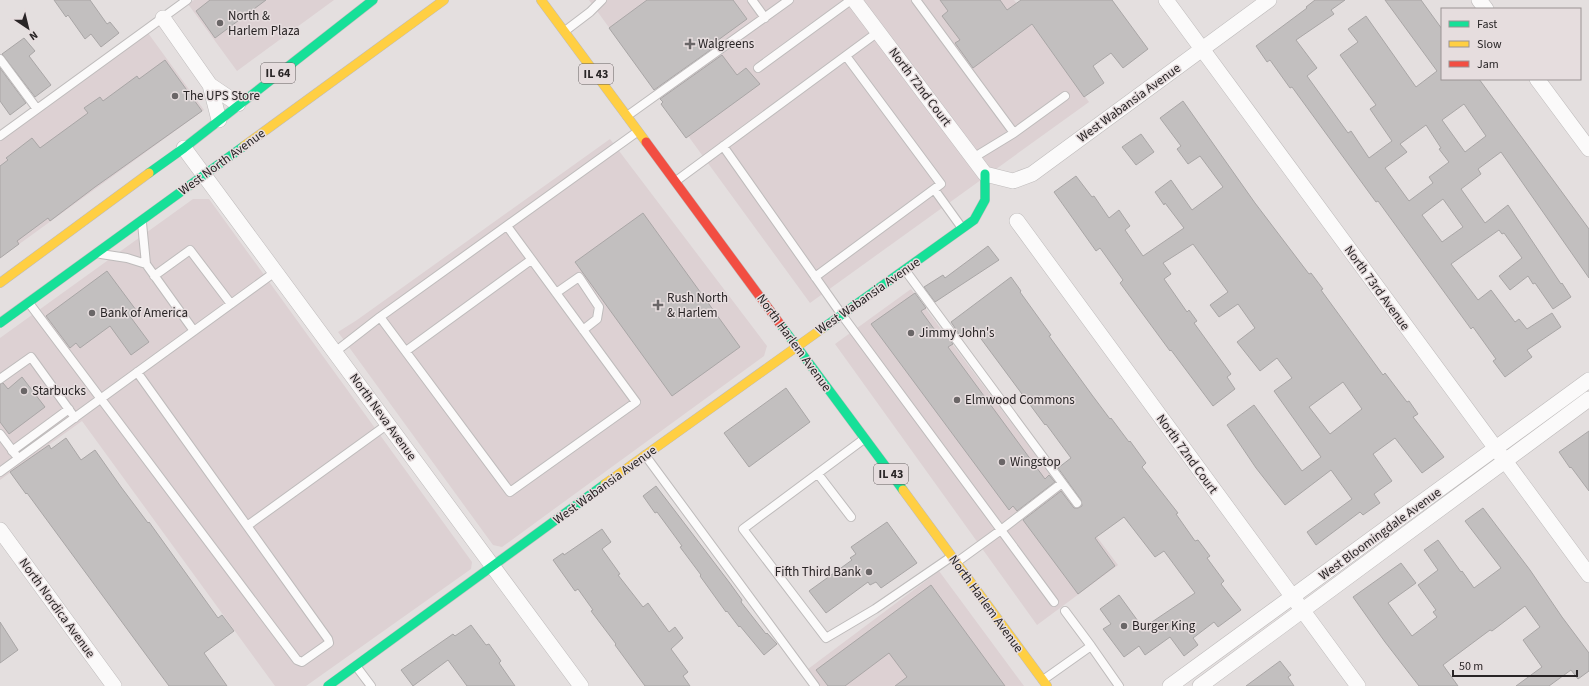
<svg xmlns="http://www.w3.org/2000/svg" width="1589" height="686" font-family="'Source Sans 3',sans-serif">
<style>
.built{fill:#ddd1d3}
.building{fill:#c2bfbf;stroke:#a9a6a6;fill-rule:evenodd}
.lines{fill:none;stroke-linecap:round;stroke-linejoin:round}
.lane-casing{stroke:#bebbbb;stroke-width:10}
.street-casing{stroke:#bebbbb;stroke-width:16}
.fast-casing{stroke:#bebbbb;stroke-width:10}
.slow-casing{stroke:#bebbbb;stroke-width:10}
.jam-casing{stroke:#bebbbb;stroke-width:10}
.lane{stroke:#fbfafa;stroke-width:8}
.street{stroke:#fbfafa;stroke-width:15}
.fast{stroke:#16e098;stroke-width:9}
.slow{stroke:#ffcf43;stroke-width:9}
.jam{stroke:#f24e42;stroke-width:9}
.poi-dot{fill:#6a6667;stroke:#e6ddde;stroke-width:1.5}
.labels{text-anchor:middle;dominant-baseline:central;stroke-width:3;stroke-linejoin:round;paint-order:stroke}
.shield{fill:#e6ddde;stroke:#625c5d;stroke-width:1}
.shield-label{font-size:12px;font-weight:bold;fill:#292526}
.poi-label{font-size:13px;fill:#292526;stroke:#e6ddde;text-anchor:start}
.street-label{font-size:13px;fill:#292526;stroke:#e6ddde}
</style>
<rect width="100%" height="100%" fill="#e4dfdf"/>
<path class="built" d="M194 0H334L237 71 188 4Z
M589 0H1014L1089 102 810 303Z
M148 33 204 110 0 258V140Z
M610 139 767 346 764 356 502 547 493 545 338 332 357 320Z
M193 199H209L472 562 471 569 306 686H275L82 421 0 480V338Z
M911 289 1118 565 1037 625 835 344Z
M939 571 1024 686H820L808 669Z"/>
<path class="building" d="M54 0H90L107 24 110 22 119 33 101 47 91 34 85 39 68 15 66 17Z
M210 0H266L215 38 196 11Z
M647 0H733L747 19 714 43 716 46 654 90 609 28Z
M940 0H1000L1007 10 1021 0H1112L1148 49 1123 68 1111 53 1093 66 1104 83 1084 97 1032 24 973 68 955 43 960 40 942 16 948 11Z
M1315 0H1345L1331 10 1334 14 1296 40 1317 68 1307 76 1348 133 1351 131 1369 158 1392 141 1370 109 1376 105 1340 55 1358 42 1348 29 1366 16 1416 87 1437 71 1385 0H1421L1442 29V79H1479L1589 229V278L1501 152 1478 169 1481 174 1461 189 1485 223 1508 205 1561 284 1562 283 1571 297 1553 309 1535 283 1533 284 1528 276 1510 290 1499 276 1522 258 1504 233 1502 234 1499 230 1451 264 1478 300 1491 290 1515 322 1519 319 1527 329 1552 313 1561 327 1527 350 1532 357 1505 377 1493 361 1496 359 1473 327 1471 329 1378 201 1376 202 1292 87 1290 88 1270 60 1267 62 1256 46 1307 8 1306 7ZM1464 104 1486 136 1465 152 1442 120ZM1426 125 1441 148 1439 149 1449 162 1429 177 1433 183 1409 201 1385 168 1407 152 1400 144ZM1443 199 1463 227 1442 242 1422 215Z
M24 38 35 51 29 56 51 85 35 97 2 54Z
M722 55 737 75 746 68 760 84 686 138 661 104 663 102 660 99Z
M165 60 202 111 95 187 50 221 48 218 17 241 19 244 0 258V166L8 160 6 158 32 138 40 148 88 113 84 108 100 97 103 101 137 76 139 79Z
M0 68 26 103 10 115 0 101Z
M1183 101 1255 203 1309 274 1311 273 1323 289 1321 290 1383 375 1385 373 1407 402 1409 401 1418 414 1413 417 1444 457 1422 473 1395 438 1373 454 1392 481 1374 494 1380 503 1363 515 1360 512 1316 545 1307 532 1352 499 1331 470 1285 505 1256 468 1227 425 1254 405 1302 471 1321 457 1274 391 1292 378 1277 358 1260 371 1237 342 1255 328 1238 304 1219 317 1210 305 1228 292 1193 244 1163 263 1171 274 1164 279 1187 312 1189 310 1197 321 1194 323 1231 374 1227 377 1235 389 1213 406 1171 350 1170 351 1120 283 1123 280 1100 248 1096 251 1054 192 1076 176 1092 197 1094 196 1109 218 1119 210 1130 226 1125 230 1143 256 1184 228 1165 203 1164 205 1155 192 1171 180 1192 210 1223 187 1200 156 1188 164 1177 149 1181 146 1160 118ZM1343 382 1362 409 1330 434 1309 407Z
M1141 134 1154 152 1136 165 1122 147Z
M643 213 740 347 672 396 575 262Z
M988 246 999 260 935 302 924 287 943 275 945 278Z
M107 271 136 310 129 315 149 342 131 355 110 326 80 348 76 343 70 348 46 316Z
M1011 277 1021 291 1020 292 1051 335 1049 336 1092 395 1110 419 1111 418 1129 442 1130 441 1146 463 1142 467 1178 513 1176 514 1195 541 1198 540 1210 556 1207 558 1224 581 1221 584 1241 610 1218 627 1214 622 1193 638 1198 645 1184 656 1170 637 1145 655 1139 646 1124 657 1103 629 1111 624 1100 609 1119 595 1143 628 1195 593 1164 551 1155 557 1124 517 1095 538 1115 566 1078 594 1023 520 1061 491 1074 508H1078L1082 506 1081 500 1058 468 1071 458 1046 424 1045 425 973 328 961 337 951 322Z
M915 293 926 308 921 311 937 333 942 329 953 344 948 347 1045 479 1049 475 1055 482 1017 511 1013 506 1009 510 871 324Z
M22 377 45 407 9 434 0 422V384L3 383 8 389Z
M786 388 810 422 749 467 724 433Z
M1589 431V491L1571 467 1570 468 1559 452Z
M66 438 81 460 95 450 121 487 148 523 149 522 218 618 222 615 234 631 204 653 227 686H169L27 493 26 494 10 472 49 445 51 449Z
M656 486 729 582 742 600 741 602 766 634 767 633 777 644 764 655 740 626 739 627 727 611 726 612 700 576 701 575 680 547 682 546 657 512 655 513 643 496Z
M1483 508 1530 570 1562 617 1589 653V671L1578 679 1571 670 1549 686H1516L1542 667 1523 640 1540 627 1525 606 1492 631 1490 630 1443 665 1458 686H1419L1385 642 1353 597 1401 563 1416 583 1388 603 1412 636 1437 617 1433 612 1436 610 1418 585 1438 570 1424 550 1438 540 1461 572 1462 571 1474 588 1501 568 1465 521Z
M887 522 917 563 881 588 876 582 870 585 868 582 826 613 809 591 852 560 850 558 856 554 851 547Z
M602 529 611 542 602 549 620 574 618 575 643 607 648 603 669 632 675 627 683 638 671 649 688 672 683 676 690 686H645L615 645 616 644 591 611 593 610 578 589 575 591 553 560 563 553 564 555Z
M931 585 1005 686H895L907 677 889 653 845 686H828L816 670Z
M0 622 18 650 0 663Z
M471 625 486 645 489 644 501 661 499 663 515 686H467L448 660 413 686 401 670 453 634 455 636Z
M1280 661 1291 675 1288 677 1294 686H1246Z"/>
<g class="lines">
<g class="lane-casing">
<path id="lane" d="M752 0 765 18
M916 0 1014 133
M565 31 590 12 602 0
M0 59 37 109
M758 68 851 0
M627 116 789 0
M0 136 187 0
M723 146 842 315 1001 530 1062 483
M973 158 1014 133 1065 96
M676 181 878 32
M934 189 962 228
M101 254 127 258 146 264 142 223
M146 264 194 331
M905 270 1077 503
M154 276 190 250 231 304
M815 277 941 184 846 56
M556 293 579 277 599 307 597 319 583 330
M29 303 297 660 302 662 329 643 328 639 137 372
M380 317 510 492 636 402 507 226
M406 351 531 260
M335 352 380 317 637 132
M0 379 31 357 75 418
M0 434 15 454
M864 439 743 529 826 638 875 609 951 557
M12 451 69 409
M645 455 815 686
M0 472 275 272
M818 474 851 517
M247 526 388 424
M957 562 1001 530 1054 602
M1091 646 1119 686
M356 666 371 686
M1043 680 1091 646 1065 611"/>
</g>
<g class="street-casing">
<path id="street" d="M854 0 985 174 1013 181 1032 174 1269 0
M1166 0 1589 575
M1479 0 1486 9
M163 18 210 85 238 104
M1537 79 1589 149
M210 85 219 120
M184 148 581 686
M1017 221 1358 686
M0 530 114 686
M1170 686 1589 380
M1200 686 1589 399"/>
</g>
<g class="fast-casing">
<path id="fast" d="M149 173 184 148 373 0
M0 323 244 146
M780 324 903 490
M823 328 974 220 985 200V174
M328 686 605 484"/>
</g>
<g class="slow-casing">
<path id="slow" d="M541 0 646 142
M244 146 444 0
M0 283 149 173
M605 484 823 328
M903 490 1047 686"/>
</g>
<g class="jam-casing">
<path id="jam" d="M646 142 780 324"/>
</g>
<use href="#lane" class="lane"/>
<use href="#street" class="street"/>
<use href="#fast" class="fast"/>
<use href="#slow" class="slow"/>
<use href="#jam" class="jam"/>
</g>
<g class="poi-dot">
<circle cx="220" cy="23" r="4"/>
<path d="M688 38h4v4h4v4h-4v4h-4v-4h-4v-4h4z"/>
<circle cx="175" cy="96" r="4"/>
<path d="M656 299h4v4h4v4h-4v4h-4v-4h-4v-4h4z"/>
<circle cx="92" cy="313" r="4"/>
<circle cx="911" cy="333" r="4"/>
<circle cx="24" cy="391" r="4"/>
<circle cx="957" cy="400" r="4"/>
<circle cx="1002" cy="462" r="4"/>
<circle cx="869" cy="572" r="4"/>
<circle cx="1124" cy="626" r="4"/>
</g>
<g class="labels">
<g class="shield">
<rect x="261" y="63" width="34" height="20" rx="3"/>
<rect x="579" y="64" width="34" height="20" rx="3"/>
<rect x="874" y="464" width="34" height="20" rx="3"/>
</g>
<g class="shield-label">
<text x="278" y="73">IL 64</text>
<text x="596" y="74">IL 43</text>
<text x="891" y="474">IL 43</text>
</g>
<g class="poi-label">
<text x="228" y="16">North &amp;<tspan x="228" dy="15">Harlem Plaza</tspan></text>
<text x="698" y="44">Walgreens</text>
<text x="183" y="96">The UPS Store</text>
<text x="667" y="298">Rush North<tspan x="667" dy="15">&amp; Harlem</tspan></text>
<text x="100" y="313">Bank of America</text>
<text x="919" y="333">Jimmy John's</text>
<text x="32" y="391">Starbucks</text>
<text x="965" y="400">Elmwood Commons</text>
<text x="1010" y="462">Wingstop</text>
<text x="861" y="572" text-anchor="end">Fifth Third Bank</text>
<text x="1132" y="626">Burger King</text>
</g>
<g class="street-label">
<text transform="translate(920 87) rotate(53)">North 72nd Court</text>
<text transform="translate(1129 103) rotate(-36)">West Wabansia Avenue</text>
<text transform="translate(222 162) rotate(-36)">West North Avenue</text>
<text transform="translate(1377 288) rotate(54)">North 73rd Avenue</text>
<text transform="translate(868 296) rotate(-35)">West Wabansia Avenue</text>
<text transform="translate(794 343) rotate(54)">North Harlem Avenue</text>
<text transform="translate(383 417) rotate(54)">North Neva Avenue</text>
<text transform="translate(1187 454) rotate(54)">North 72nd Court</text>
<text transform="translate(605 485) rotate(-36)">West Wabansia Avenue</text>
<text transform="translate(1380 534) rotate(-36)">West Bloomingdale Avenue</text>
<text transform="translate(986 604) rotate(54)">North Harlem Avenue</text>
<text transform="translate(57 608) rotate(54)">North Nordica Avenue</text>
</g>
</g>
<rect x="1441" y="8" width="140" height="72" fill="#e6ddde" stroke="#9a9394"/>
<rect x="1449" y="21" width="20" height="6" fill="#16e098" stroke="#9a9394"/>
<text x="1477" y="28" font-size="12" fill="#292526">Fast</text>
<rect x="1449" y="41" width="20" height="6" fill="#ffcf43" stroke="#9a9394"/>
<text x="1477" y="48" font-size="12" fill="#292526">Slow</text>
<rect x="1449" y="61" width="20" height="6" fill="#f24e42" stroke="#9a9394"/>
<text x="1477" y="68" font-size="12" fill="#292526">Jam</text>
<g transform="translate(28 28) rotate(145)" stroke="#e6ddde" stroke-width="3" paint-order="stroke">
<path d="M0-3L7 15L0 10L-7 15Z" fill="#292526"/>
<text y="-6" font-size="11" font-weight="bold" text-anchor="middle" fill="#292526">N</text>
</g>
<path d="M1453 670v6h124v-6" fill="none" stroke="#292526" stroke-width="2"/>
<text x="1459" y="670" font-size="12" fill="#292526" stroke="#e6ddde" stroke-width="3" paint-order="stroke">50 m</text>
</svg>
